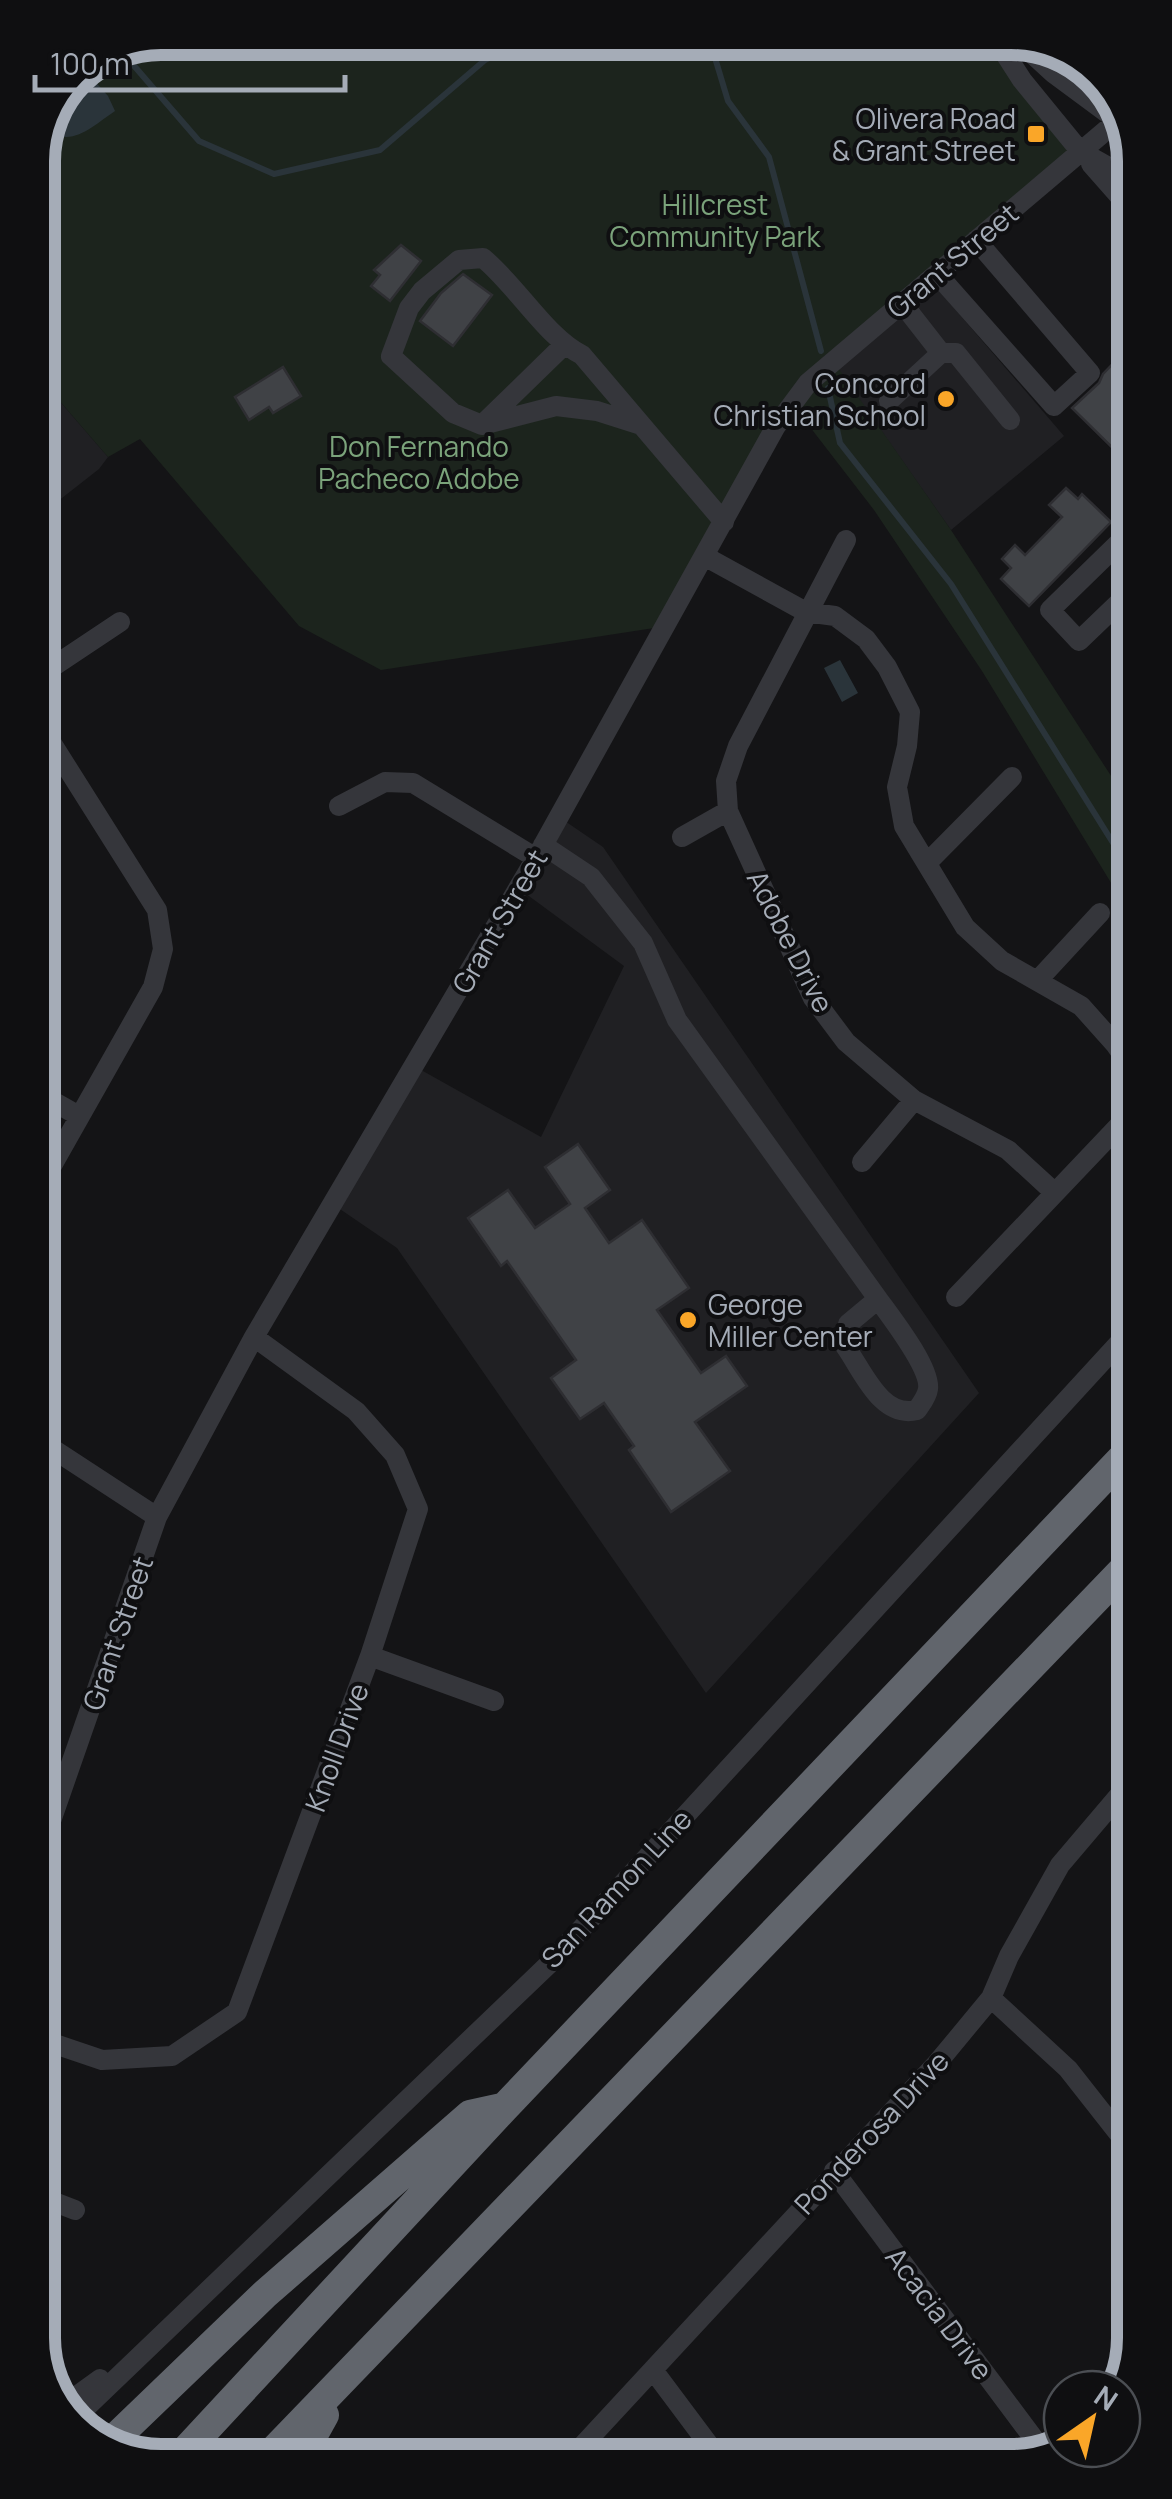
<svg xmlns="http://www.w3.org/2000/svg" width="1172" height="2499" font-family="Manrope,sans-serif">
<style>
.built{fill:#202023}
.green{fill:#1c241d}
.water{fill:#2a343a}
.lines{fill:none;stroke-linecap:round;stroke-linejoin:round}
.stream{stroke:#2a343a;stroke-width:6}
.building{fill:#404246;stroke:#2e2e32;stroke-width:2.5}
.minor{stroke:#35363b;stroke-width:20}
.highway{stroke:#61656c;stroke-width:30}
.poi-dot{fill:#faa628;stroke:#0f0f11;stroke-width:4}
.labels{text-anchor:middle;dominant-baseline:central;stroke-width:8;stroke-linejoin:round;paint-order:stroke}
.poi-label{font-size:28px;fill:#a5acb7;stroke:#0f0f11;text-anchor:end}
.park-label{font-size:28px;fill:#7ba37b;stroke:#0f0f11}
.street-label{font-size:28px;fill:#a5acb7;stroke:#0f0f11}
.rim{fill:none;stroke:#a5acb7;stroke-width:12}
</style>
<rect width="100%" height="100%" fill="#141416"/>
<path class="built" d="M930 280 1064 436 951 530 833 362Z
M38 376 108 457 99 469 39 516Z
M559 817 603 847 979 1393 706 1693 397 1248 334 1205 414 1066 541 1137 624 966 518 888Z"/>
<path class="green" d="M161 38H995L1080 151 834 362 951 530 1130 805V914L982 671 874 510 793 405 667 626 381 670 299 626 140 439 108 457 38 376V154L74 73Z"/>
<path class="water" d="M84 69 108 96 115 111C95 124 72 149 48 130L74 73Z
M840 660 858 693 842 702 824 668Z"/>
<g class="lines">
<path class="stream" d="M709 38 728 101 769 157 821 351
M123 53 199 141 274 174 380 150 485 60 533 38
M828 388 840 443 951 584 1130 870"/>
</g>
<path class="building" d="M401 245 421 261 390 301 371 286 380 275 374 270Z
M463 274 492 295 453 346 420 321 441 293Z
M1128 348 1129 464 1072 408 1099 383 1103 374Z
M283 367 301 396 273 413 269 407 249 420 235 397Z
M1066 488 1078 499 1082 494 1111 522 1029 606 1001 579 1011 568 1002 559 1015 545 1025 555 1062 517 1049 505Z
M578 1144 610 1190 585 1208 609 1243 642 1220 689 1288 657 1310 701 1373 726 1356 747 1386 695 1422 730 1471 671 1512 629 1450 634 1446 604 1403 580 1419 551 1378 576 1360 507 1261 501 1266 468 1218 508 1190 535 1228 570 1204 545 1167Z"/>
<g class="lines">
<path class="minor" d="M995 38 1022 80 1080 151 1128 178
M1015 38 1053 73 1126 127
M1091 164 1128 206
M937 274 1054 406 1090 373 976 240
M902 303 941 353H956L1010 420
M563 346 482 425 556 406 597 411 641 425
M889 401 941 353
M482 425 453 413 391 356 409 308 422 291 459 260 483 258C517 286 547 338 582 355L724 522
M1129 533 1050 610 1079 641 1129 593
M846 540 738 746 726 781 728 811 813 998 846 1042 914 1100 1008 1150 1055 1193
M706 557 806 612 835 616 866 639 887 667 910 712 907 746 897 787 904 826 965 927 1002 961 1081 1006 1115 1044 1131 1067
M39 676 120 622
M39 723 157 910 163 949 153 987 41 1185
M339 806 385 782 413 783 536 858
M682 837 728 811
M543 845 591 877 643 943 677 1020 878 1299C891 1317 931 1368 928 1389 927 1397 921 1404 917 1410 881 1419 863 1371 845 1346L848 1324 878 1299
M927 863 1012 777
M1038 980 1100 913
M40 1094 79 1116
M862 1162 914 1100
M956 1297 1131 1113
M42 1438 53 1449 157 1517
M370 1656 494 1701
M43 1844 157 1517 254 1337 536 858 776 426 808 383 1124 115
M991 1998 1068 2069 1134 2153
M43 2040 102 2060 172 2056 237 2012 370 1656 418 1509 395 1455 356 1411 254 1337
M834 2171 1046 2455
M44 2198 75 2210
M653 2370 718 2457
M64 2405 100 2379
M74 2419 550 1963 1131 1330
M571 2458 938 2062 991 1998 1009 1956 1060 1865 1133 1779"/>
<path class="highway" d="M109 2444 265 2294 470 2115 502 2108
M265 2460 1132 1561
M299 2460 324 2415
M176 2461 504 2108 1132 1448"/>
</g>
<g class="poi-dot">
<rect x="1026" y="124" width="20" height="20" rx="5"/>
<circle cx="946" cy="399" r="10"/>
<circle cx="688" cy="1320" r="10"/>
</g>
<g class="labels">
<g class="poi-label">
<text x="1016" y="118">Olivera Road<tspan x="1016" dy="32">&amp; Grant Street</tspan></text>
<text x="926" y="383">Concord<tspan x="926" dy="32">Christian School</tspan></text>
<text x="708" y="1304" text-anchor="start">George<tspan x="708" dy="32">Miller Center</tspan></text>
</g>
<g class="park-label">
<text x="715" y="204">Hillcrest<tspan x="715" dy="32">Community Park</tspan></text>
<text x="419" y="446">Don Fernando<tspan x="419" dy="32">Pacheco Adobe</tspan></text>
</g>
<g class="street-label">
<text transform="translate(952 260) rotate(-40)">Grant Street</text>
<text transform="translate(499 921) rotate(-60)">Grant Street</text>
<text transform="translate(791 941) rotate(63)">Adobe Drive</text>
<text transform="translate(117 1633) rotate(-71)">Grant Street</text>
<text transform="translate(336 1747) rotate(-70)">Knoll Drive</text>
<text transform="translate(616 1888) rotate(-47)">San Ramon Line</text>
<text transform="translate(871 2132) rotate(-47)">Ponderosa Drive</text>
<text transform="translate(940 2313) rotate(53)">Acacia Drive</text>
</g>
</g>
<path d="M0 0H1172V2499H0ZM161 55H1011A106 106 0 0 1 1117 161V2338A106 106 0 0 1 1011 2444H161A106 106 0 0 1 55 2338V161A106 106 0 0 1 161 55Z" fill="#0f0f11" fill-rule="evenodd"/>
<path class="rim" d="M161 55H1011A106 106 0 0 1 1117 161V2338A106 106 0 0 1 1011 2444H161A106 106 0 0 1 55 2338V161A106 106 0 0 1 161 55Z"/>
<g transform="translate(1092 2419) rotate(34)"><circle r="48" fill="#0f0f11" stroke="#4b4e53" stroke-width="2.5"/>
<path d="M0-8L18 38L0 25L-18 38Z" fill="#faa628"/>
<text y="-15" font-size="28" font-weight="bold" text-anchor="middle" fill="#a5acb7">N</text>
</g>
<path d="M35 75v15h310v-15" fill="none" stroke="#a5acb7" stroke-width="5"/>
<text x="50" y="75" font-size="30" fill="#a5acb7" stroke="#0f0f11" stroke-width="8" paint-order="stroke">100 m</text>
</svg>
